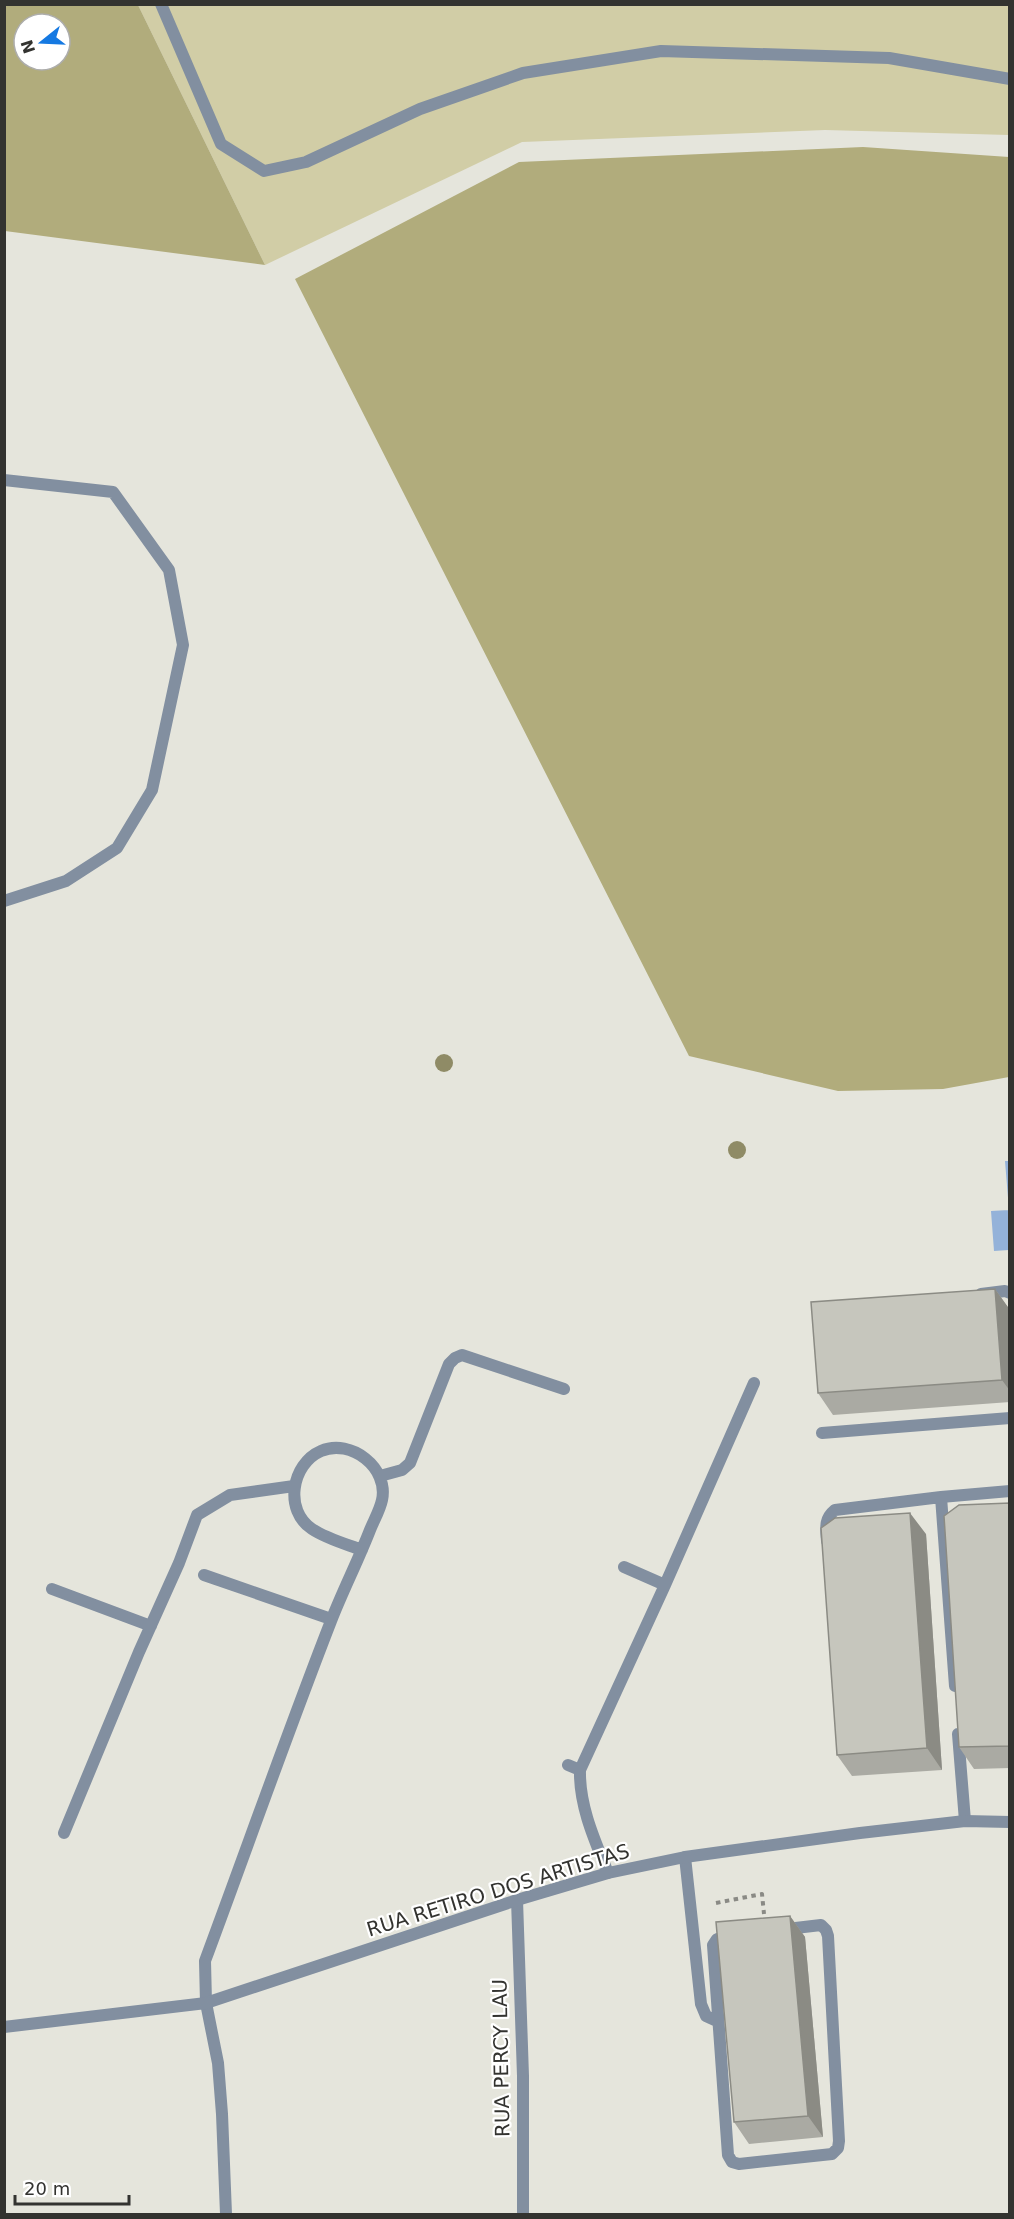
<svg xmlns="http://www.w3.org/2000/svg" width="1014" height="2219" font-family="'DejaVu Sans',sans-serif">
<style>
.green{fill:#d1cda6}
.forest{fill:#b1ac7c;fill-rule:evenodd}
.water{fill:#94b2d9}
.lines{fill:none;stroke-linecap:round;stroke-linejoin:round}
.path{stroke:#8a8a85;stroke-width:4;stroke-dasharray:4.5 4.5;stroke-linecap:butt}
.service{stroke:#828fa0;stroke-width:12}
.minor{stroke:#828fa0;stroke-width:12}
.tertiary{stroke:#828fa0;stroke-width:12}
.tree{fill:#8f8b66}
.wall{fill:#aaaaa3}
.shaded-wall{fill:#8b8b84}
.building{fill:#c6c6bd;stroke:#8b8b84;stroke-width:1.5}
.labels{text-anchor:middle;dominant-baseline:central;stroke-width:4.5;stroke-linejoin:round;paint-order:stroke}
.street-label{font-size:20px;fill:#333330;stroke:#fff}
</style>
<rect width="100%" height="100%" fill="#e5e5dc"/>
<path class="green" d="M138 5H1009V135L825 130 522 142 265 265Z"/>
<path class="forest" d="M5 4 138 5 265 265 5 231ZM24 24H60V60H24Z
M863 147 1009 157V1077L943 1089 838 1091 689 1056 295 279 519 162Z"/>
<path class="water" d="M1005 1161H1009V1250L994 1251 991 1211 1009 1210Z"/>
<g class="lines">
<path class="path" d="M716 1903 762 1894 764 1914"/>
<path class="service" d="M161 4 221 144 264 171 306 162 420 109 523 73 661 51 889 58 1010 79
M981 1294 1005 1291 1010 1293
M822 1433 1010 1418
M380 1476 402 1470 410 1463 449 1364 455 1358 462 1355 564 1389
M941 1497 1010 1491
M827 1541C826 1528 824 1519 835 1510L941 1497 955 1686
M624 1567 665 1585
M204 1575 331 1619
M52 1589 151 1626
M958 1734 965 1821
M568 1765 580 1770
M64 1833 139 1652 179 1563 197 1515 230 1495 294 1486
M685 1857 701 2004 706 2016 717 2021
M608 1873C595 1841 579 1806 580 1770L665 1585 754 1383
M731 1936 717 1939 713 1945 728 2155 732 2162 739 2164 832 2154 838 2148 839 2141 828 1936 826 1930 821 1925 787 1929
M206 2003 205 1961C247 1848 287 1734 331 1621 343 1590 358 1561 370 1530 374 1520 380 1510 382 1500 389 1468 351 1438 321 1451 291 1464 284 1511 312 1529 327 1539 346 1544 362 1550"/>
<path class="minor" d="M4 480 113 492 169 570 183 645 152 790 117 848 66 881 4 901
M517 1900 523 2076V2214
M206 2003 218 2063 222 2114 226 2214"/>
<path class="tertiary" d="M4 2027 206 2003 517 1900 608 1873 685 1857 860 1833 965 1821 1010 1822"/>
</g>
<g class="tree">
<circle cx="444" cy="1063" r="9"/>
<circle cx="737" cy="1150" r="9"/>
</g>
<path class="wall" d="M995 1289 1010 1310V1402L833 1415 818 1393Z
M1010 1503V1768L974 1769 959 1747Z
M926 1534 942 1770 852 1776 837 1755Z
M790 1916 805 1937 823 2137 749 2144 734 2122Z"/>
<path class="shaded-wall" d="M995 1289 1010 1310V1391L1002 1380Z
M910 1513 926 1534 942 1770 927 1748Z
M790 1916 805 1937 823 2137 808 2116Z"/>
<path class="building" d="M995 1289 1002 1380 818 1393 811 1302Z
M1010 1503V1746L959 1747 944 1516 959 1505Z
M910 1513 927 1748 837 1755 821 1528 835 1518Z
M790 1916 808 2116 734 2122 716 1922Z"/>
<g class="labels">
<g class="street-label">
<text transform="translate(498 1890) rotate(-17)">RUA RETIRO DOS ARTISTAS</text>
<text transform="translate(501 2058) rotate(-91)">RUA PERCY LAU</text>
</g>
</g>
<rect width="1014" height="2219" fill="none" stroke="#333330" stroke-width="12"/>
<g transform="translate(42 42) rotate(252)"><circle r="28" fill="#ffffff" stroke="#adadac" stroke-width="1.5"/>
<path d="M0-4.5L10 22L0 15L-10 22Z" fill="#1579e2"/>
<text y="-9" font-size="16" font-weight="bold" text-anchor="middle" fill="#333330">N</text>
</g>
<path d="M15 2195v9h114v-9" fill="none" stroke="#333330" stroke-width="3"/>
<text x="24" y="2195" font-size="18" fill="#333330" stroke="#ffffff" stroke-width="4.5" paint-order="stroke">20 m</text>
</svg>
